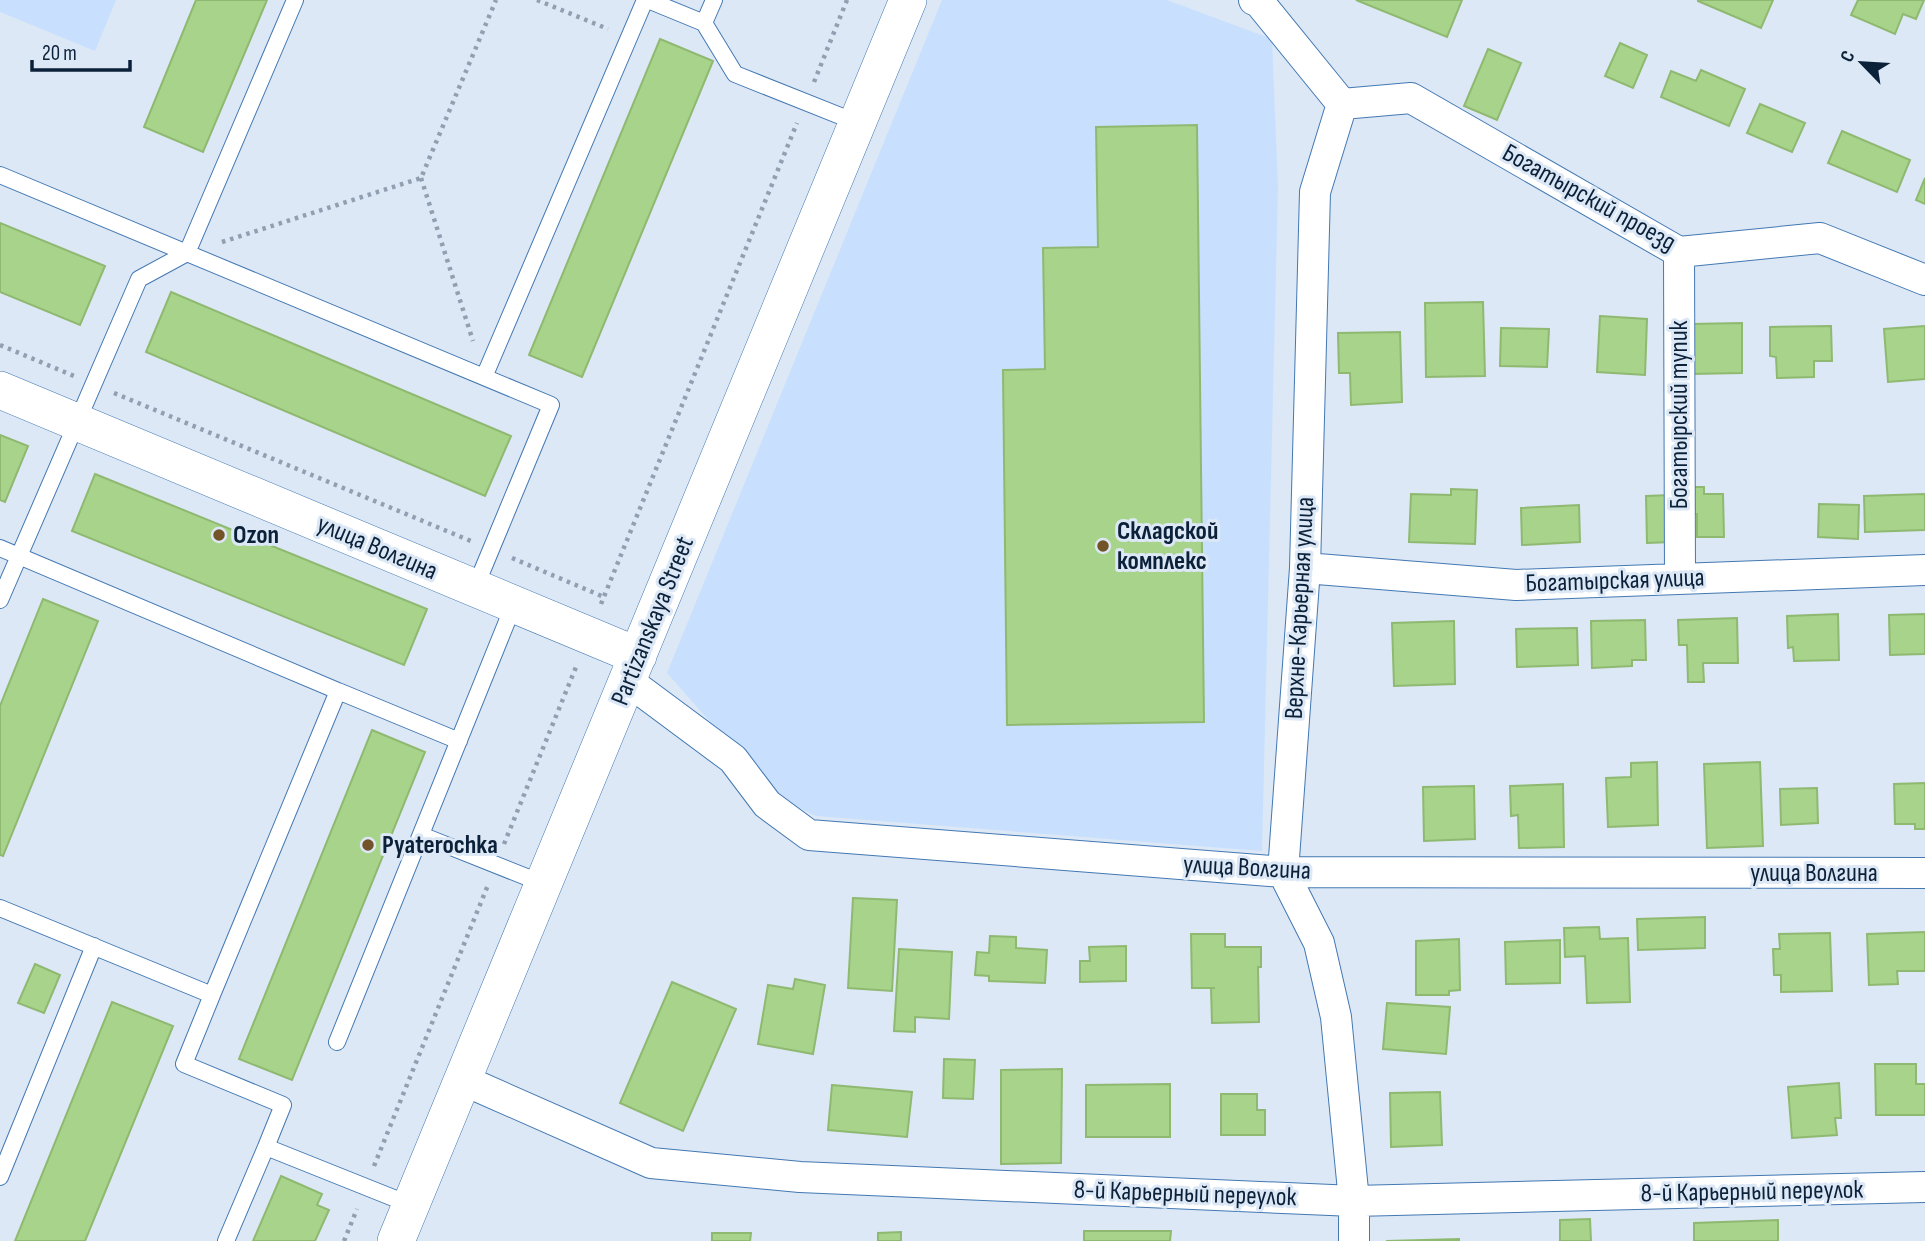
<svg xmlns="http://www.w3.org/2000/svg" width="1925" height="1241" font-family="'Sofia Sans Condensed',sans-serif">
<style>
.built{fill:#c8e0fd}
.building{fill:#a8d38a;stroke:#8fb971;stroke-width:2}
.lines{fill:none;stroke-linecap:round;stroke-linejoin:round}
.service-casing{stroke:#4378b3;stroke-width:18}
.minor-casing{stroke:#4378b3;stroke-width:32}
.tertiary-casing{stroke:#4378b3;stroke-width:38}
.path{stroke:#909fb1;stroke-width:4.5;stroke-dasharray:3.5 5;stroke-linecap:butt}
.service{stroke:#fff;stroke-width:16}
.minor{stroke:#fff;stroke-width:30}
.tertiary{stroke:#fff;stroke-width:37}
.poi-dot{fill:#735429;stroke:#dce8f5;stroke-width:2.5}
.labels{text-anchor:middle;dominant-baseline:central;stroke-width:6;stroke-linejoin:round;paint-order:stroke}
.street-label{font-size:26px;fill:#0b2039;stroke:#dce8f5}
.poi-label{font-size:26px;font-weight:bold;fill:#0b2039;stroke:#dce8f5;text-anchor:start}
</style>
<rect width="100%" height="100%" fill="#dce8f5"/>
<path class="built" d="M0 0H116L95 51 0 12Z
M942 0H1167L1272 39 1278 188 1262 851 816 816 777 797 773 793 667 673Z"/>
<path class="building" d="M196 0H267L203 152 144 127Z
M1356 0H1462L1447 37Z
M1698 0H1773L1761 28 1698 1Z
M1858 0H1924L1916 19 1903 14 1895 34 1851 15Z
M660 39 713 61 582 377 529 355Z
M1620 43 1647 55 1633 88 1605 76Z
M1488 49 1521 63 1497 120 1464 106Z
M1701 70 1745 89 1729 126 1661 97 1671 71 1696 81Z
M1760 104 1805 123 1792 152 1747 133Z
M1197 125 1204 722 1007 725 1003 370 1045 369 1043 248 1098 247 1096 127Z
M1842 131 1910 160 1897 192 1828 163Z
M1925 178V204L1916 200Z
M0 223 105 266 80 325 0 292Z
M171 292 511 436 485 496 146 352Z
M1483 302 1485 376 1426 377 1425 303Z
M1600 316 1647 319 1645 375 1597 372Z
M1742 323V373L1691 374V324Z
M1831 326 1832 361H1814V377L1777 378 1776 357 1770 356V327Z
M1925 326V379L1888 382 1884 329Z
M1501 328 1549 329 1547 367 1500 366Z
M1400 332 1402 402 1351 405 1350 373H1339L1338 333Z
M0 435 28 446 5 502 0 500Z
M95 474 427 609 404 665 72 531Z
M1688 487H1704V494H1723L1724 537H1697V514H1688Z
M1451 489 1477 490 1475 544 1409 542 1411 494 1451 495Z
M1925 494V530L1865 532 1864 496Z
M1671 495 1672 542 1647 543 1646 496Z
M1819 504 1859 505 1858 539 1818 537Z
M1579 505 1580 542 1522 545 1521 508Z
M43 599 98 621 3 856 0 855V706Z
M1838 614 1839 660 1794 661 1793 647 1788 648 1787 616Z
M1925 614V654L1890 655 1889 615Z
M1737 618 1738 663H1703L1704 682H1688L1687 645H1679L1678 620Z
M1645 620 1646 660H1632V666L1592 668 1591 621Z
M1454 621 1455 684 1394 686 1392 623Z
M1577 628 1578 665 1517 667 1516 629Z
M372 730 425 752 292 1080 239 1059Z
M1657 762 1658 825 1608 827 1606 778 1631 777V763Z
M1760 762 1763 846 1707 848 1704 764Z
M1925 783V829H1915V824H1895L1894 784Z
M1563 784 1564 847 1519 848 1518 815 1511 816 1510 786Z
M1474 786 1475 839 1424 841 1423 787Z
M1817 788 1818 823 1781 825 1780 789Z
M853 898 897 900 892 991 848 988Z
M1705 917V948L1638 950 1637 919Z
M1599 927 1600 939 1628 938 1630 1002 1587 1003 1585 956 1565 957 1564 928Z
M1925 932V971H1897L1898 984 1869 985 1867 934Z
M1830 933 1832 991 1781 992V975H1774L1773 949H1780L1779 934Z
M1191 934H1225V947H1261V967H1258L1259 1022 1212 1023 1211 988H1215H1192Z
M990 936 1016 937V948L1047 950 1045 983 989 981V976L975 975 977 952 989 953Z
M1459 939 1460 990 1449 991V995H1416V941Z
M1560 940V983L1506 984 1505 942Z
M1126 946V981L1080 982V961H1090L1089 947Z
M899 949 952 952 949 1019 915 1017V1032L894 1031Z
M35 964 60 975 44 1013 18 1003Z
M795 979 825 985 813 1054 758 1044 768 985 793 989Z
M672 982 736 1009 683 1131 620 1103Z
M112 1002 173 1026 85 1241H15Z
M1387 1003 1450 1007 1446 1054 1383 1049Z
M944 1059 975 1060 973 1099 943 1098Z
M1875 1064H1916V1084H1925V1115H1876Z
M1062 1069 1061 1163 1001 1164V1070Z
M1839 1083 1841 1118H1835L1837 1135 1792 1138 1788 1087Z
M1170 1084V1137H1086V1085Z
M832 1085 912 1092 907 1137 828 1130Z
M1440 1092 1442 1145 1391 1147 1390 1093Z
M1221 1094H1257V1110H1265V1135H1221Z
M281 1176 322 1194 317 1205 329 1210 315 1241H253Z
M1590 1219 1591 1241H1560V1220Z
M1778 1220V1241H1694V1223Z
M1084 1231H1171L1170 1241H1084Z
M901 1232V1241H878V1233Z
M712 1233H751L750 1241H712Z
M1459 1239V1241H1386Z"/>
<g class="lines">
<g class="service-casing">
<path id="service" d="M648 0 704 23 714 0
M704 23 735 74 858 123
M0 175 551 405 475 588
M484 377 645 0
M0 548 338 691 212 995 0 908
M0 600 139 279 187 253 295 0
M338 691 459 741
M421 835 544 884
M212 995 184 1064 283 1105 266 1147 411 1205
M337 1042 514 604
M0 1177 94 946
M226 1241 266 1147"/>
</g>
<g class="minor-casing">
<path id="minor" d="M1254 0 1259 2 1342 104
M1342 104 1315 192 1305 568 1283 872 1319 943 1336 1017 1354 1201V1241
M1342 104 1411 98 1679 252 1820 238 1925 280
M1679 252 1680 578
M1305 568 1516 585 1925 570
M628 681 733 759 767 804 809 835 1283 872 1925 873
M463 1080 651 1163 800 1177 1354 1201 1925 1187"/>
</g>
<g class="tertiary-casing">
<path id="tertiary" d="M0 390 638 656
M396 1241 908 0"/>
</g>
<path class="path" d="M537 0 608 29
M814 82 847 0
M421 178 473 341
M222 242 421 178 496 0
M0 345 74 376
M114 393 471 541
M512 558 604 597
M601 604 797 123
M504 844 576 667
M374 1166 488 885
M344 1241 357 1209"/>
<use href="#service" class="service"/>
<use href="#minor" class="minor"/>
<use href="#tertiary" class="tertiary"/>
</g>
<g class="poi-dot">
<circle cx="219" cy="535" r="7"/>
<circle cx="1103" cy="546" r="7"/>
<circle cx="368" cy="845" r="7"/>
</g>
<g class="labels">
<g class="street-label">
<text transform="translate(1589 198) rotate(29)">Богатырский проезд</text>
<text transform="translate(1679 415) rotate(-90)">Богатырский тупик</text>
<text transform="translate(377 548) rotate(23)">улица Волгина</text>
<text transform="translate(1615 581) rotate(-2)">Богатырская улица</text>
<text transform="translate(1300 608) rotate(-87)">Верхне-Карьерная улица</text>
<text transform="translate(653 621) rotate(-68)">Partizanskaya Street</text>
<text transform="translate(1247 868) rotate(3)">улица Волгина</text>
<text x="1814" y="873">улица Волгина</text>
<text transform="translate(1752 1192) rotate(-1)">8-й Карьерный переулок</text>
<text transform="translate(1185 1194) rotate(2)">8-й Карьерный переулок</text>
</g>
<g class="poi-label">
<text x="1117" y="531">Складской<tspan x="1117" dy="30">комплекс</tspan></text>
<text x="233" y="535">Ozon</text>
<text x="382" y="845">Pyaterochka</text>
</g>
</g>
<g transform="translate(1862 63) rotate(295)" stroke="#dce8f5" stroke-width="5" paint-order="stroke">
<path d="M0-5L12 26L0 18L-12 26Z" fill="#0b2039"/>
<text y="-10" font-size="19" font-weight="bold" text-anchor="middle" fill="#0b2039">С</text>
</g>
<path d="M32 60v10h98v-10" fill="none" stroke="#0b2039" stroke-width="3.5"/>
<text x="42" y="60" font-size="21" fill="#0b2039" stroke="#dce8f5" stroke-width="5" paint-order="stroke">20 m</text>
</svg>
